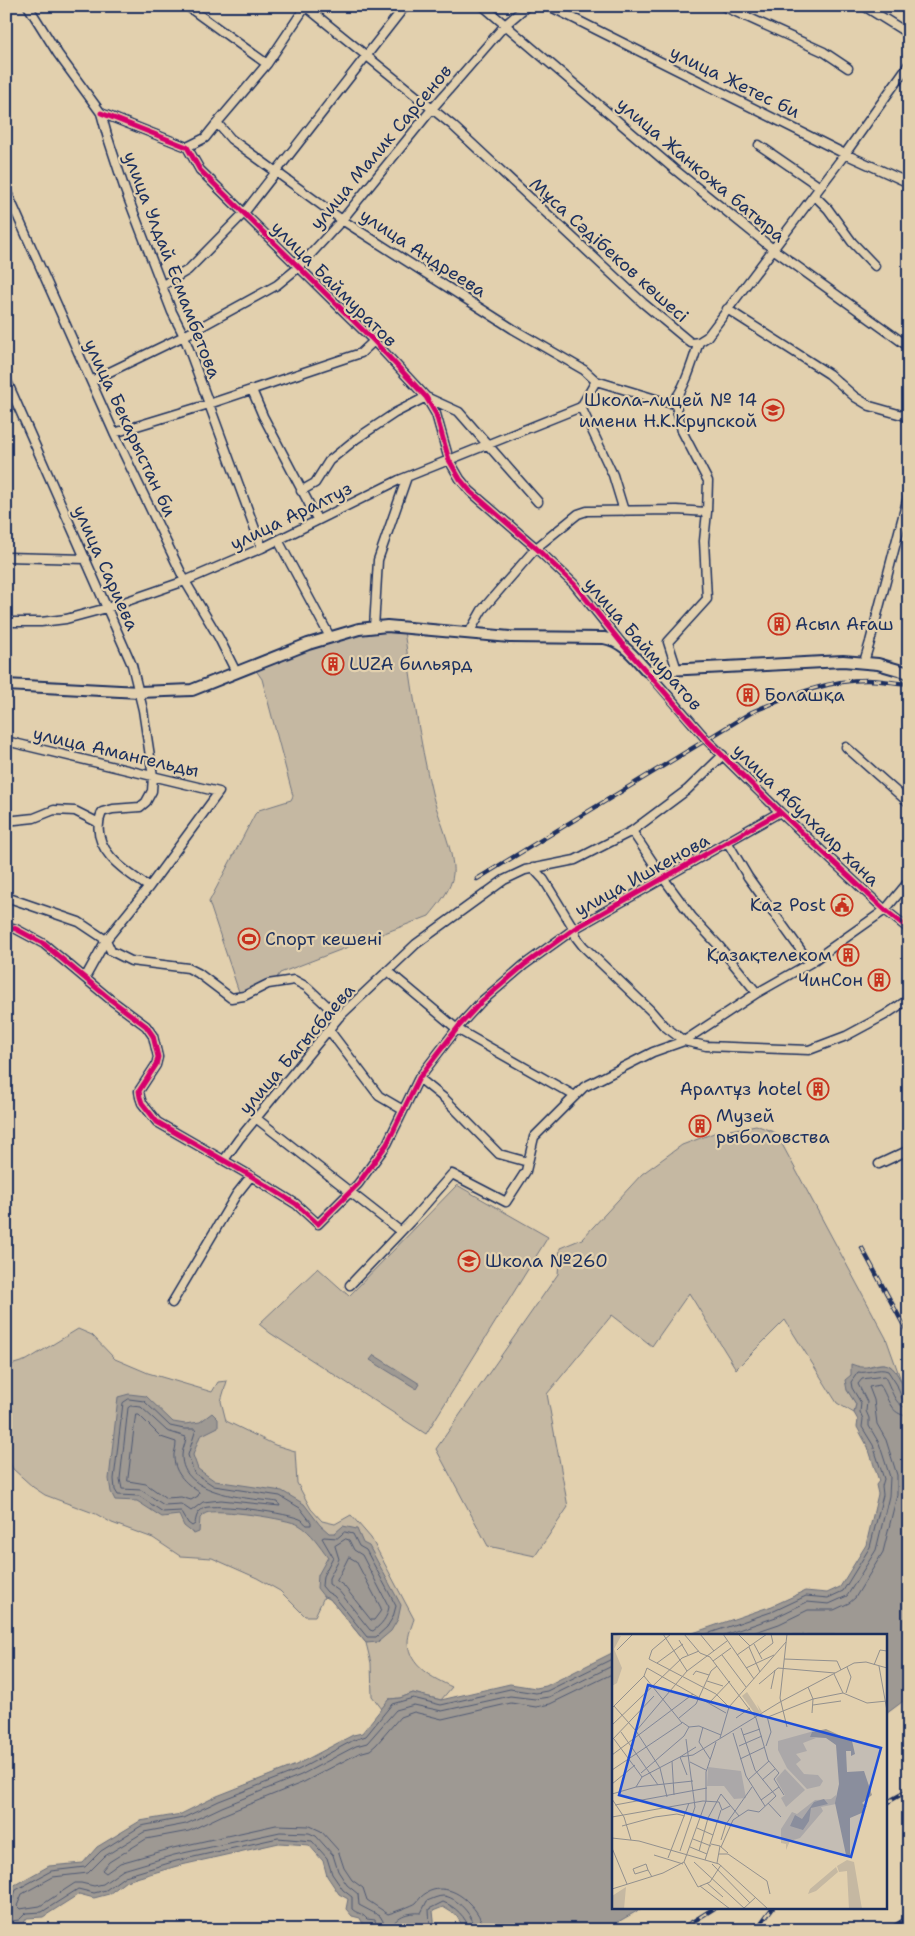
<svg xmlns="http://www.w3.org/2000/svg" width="915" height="1936" font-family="'Shantell Sans',sans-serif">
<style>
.green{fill:#c5b8a2;stroke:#707480}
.water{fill:#9e9993;stroke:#6a6f7e}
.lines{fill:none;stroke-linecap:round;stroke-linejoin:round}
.shore{stroke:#4f5973;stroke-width:1}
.minor-casing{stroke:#1b2f5e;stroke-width:11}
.tertiary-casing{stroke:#1b2f5e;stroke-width:14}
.minor{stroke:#e2d0ae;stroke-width:8}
.tertiary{stroke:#e2d0ae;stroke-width:10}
.rail-casing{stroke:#1b2f5e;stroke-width:4.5}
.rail{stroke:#e2d0ae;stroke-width:2.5;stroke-dasharray:8;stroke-linecap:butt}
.cycleway-casing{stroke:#e2d0ae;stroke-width:8}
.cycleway{stroke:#d6006c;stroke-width:5}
.labels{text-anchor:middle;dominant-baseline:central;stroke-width:4.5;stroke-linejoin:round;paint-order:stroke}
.street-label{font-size:18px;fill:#1b2f5e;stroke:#e2d0ae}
.poi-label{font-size:18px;fill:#1b2f5e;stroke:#e2d0ae;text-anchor:start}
.inset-road{fill:none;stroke:#92908e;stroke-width:1}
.view{fill:#1d4ed8;fill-opacity:0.15;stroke:#1d4ed8;stroke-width:2.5}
.inset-edge{fill:none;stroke:#1b2f5e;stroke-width:2.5}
</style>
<rect width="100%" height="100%" fill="#e2d0ae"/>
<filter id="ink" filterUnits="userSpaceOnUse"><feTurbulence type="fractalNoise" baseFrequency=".02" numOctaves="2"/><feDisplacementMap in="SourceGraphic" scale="10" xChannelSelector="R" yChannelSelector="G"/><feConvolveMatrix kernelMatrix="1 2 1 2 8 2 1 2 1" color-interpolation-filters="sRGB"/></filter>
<g filter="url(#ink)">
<path class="green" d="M404 631C412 685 419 739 432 793 437 815 455 852 453 874 452 889 438 905 429 916L280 973 274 982 242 994 239 992 209 902 255 814 259 810 291 800 293 796 262 679 255 669C292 654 329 639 369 632 380 631 393 631 404 631Z
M756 1125 776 1133 886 1338 902 1383C899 1378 895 1369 890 1366 879 1360 861 1369 851 1375L847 1390 856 1404 854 1413 837 1403 785 1320 736 1369 689 1293 652 1346 612 1315 547 1394 568 1507 535 1556 488 1546 436 1449 558 1274 560 1248 582 1239 642 1174 682 1145 714 1133Z
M457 1185 548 1237 426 1434 270 1333 259 1324 318 1268 349 1296Z
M78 1329 92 1335 115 1359 148 1373 212 1392 218 1382 227 1381 221 1401 226 1421 275 1445 295 1451 297 1483 311 1509 322 1521 335 1524 351 1515 371 1538 414 1619C412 1625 408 1635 408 1642 409 1667 433 1678 452 1687L441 1700 413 1693 400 1698 389 1699 382 1709 372 1696 371 1663 366 1643 330 1599 324 1597 315 1616H305L280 1591 257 1578 212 1558 180 1556 153 1538 112 1523 96 1514 45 1495 33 1487 13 1469 6 1455V1353L11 1365 27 1360Z"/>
<path class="water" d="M374 1355 420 1384 417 1389 370 1360Z
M851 1364C867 1370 867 1366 882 1364 898 1363 904 1391 909 1403V1690L906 1699 886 1714V1635H687L772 1606 805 1591 827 1593 840 1587 866 1545 878 1494 876 1485 879 1481 868 1447 857 1427 858 1420 854 1413 856 1404 847 1390 845 1380 851 1375Z
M129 1394 146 1396 173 1422 185 1424 200 1422 212 1413 218 1419V1427L200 1436 193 1455 198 1469 215 1481 282 1491 304 1504 320 1525 329 1533H335L343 1526 357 1529 363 1543 369 1546 401 1605 398 1619 391 1631 378 1642 366 1643 330 1599 324 1597 317 1588 318 1575 328 1557C320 1546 311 1532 299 1525 289 1519 217 1508 206 1513 204 1514 202 1516 200 1518L199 1532 194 1534 184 1526 179 1515 162 1517 137 1501 115 1500 111 1492 109 1479 118 1397Z
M614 1652V1907H644L604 1930H465L456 1915 443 1907 433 1911 435 1930H418L417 1923 403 1927V1930H373L372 1924 364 1926 360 1918 352 1916 346 1909 348 1899 339 1894 327 1876 323 1861 309 1845 279 1843 177 1866 126 1881 109 1894 94 1898 79 1894 43 1917 27 1918 23 1924 6 1928V1907L11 1887 49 1866 83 1863 97 1847 140 1821 181 1814 217 1796 296 1765 353 1735 362 1733 389 1699 400 1698 413 1693 441 1700 510 1684 536 1688 546 1686Z"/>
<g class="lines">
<path class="shore" d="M129 1399 144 1401 170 1426 184 1429H196L188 1455 194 1473 214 1486 280 1496 300 1508 311 1522V1525H307C305 1524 304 1522 302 1520 290 1513 216 1503 204 1508 197 1512 196 1517 195 1524L192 1526 188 1523 181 1511 163 1512 139 1496 118 1495 115 1490 114 1479 123 1403Z
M131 1406 141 1407 167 1431 186 1437C186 1443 182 1449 182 1455 181 1496 249 1498 278 1502L280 1506 221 1500 203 1502 191 1511 181 1504 164 1505 141 1490 122 1489 120 1479 128 1408Z
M136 1415H139L161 1437 176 1442C176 1446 175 1450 174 1454 173 1472 185 1483 199 1492L198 1496 191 1500 181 1497 166 1498 146 1484 128 1481Z
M345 1532 353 1534 359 1546 366 1550 396 1606 393 1617 387 1627 376 1637H367L334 1596 327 1592 322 1586 323 1576 333 1557 322 1538 324 1537 337 1538Z
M346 1539 349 1540 354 1550 362 1555 389 1607C387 1618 382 1624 373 1631L370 1630 339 1591 329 1584V1578L339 1559 335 1546Z
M349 1557 356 1561 381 1608 380 1612 374 1620H371L344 1586 337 1581Z
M704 1635 774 1611 806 1596 828 1598 843 1591 870 1547 883 1495 882 1486 884 1479 873 1445 862 1427 863 1419 860 1412 861 1403 852 1388 851 1382 858 1372C868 1374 878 1367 888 1371L897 1385 902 1399 909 1402
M724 1635 776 1617 807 1602 829 1604 847 1596 876 1550 889 1496 890 1477 879 1443 869 1426V1418L866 1411 867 1402 858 1384 862 1379 884 1376C892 1387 893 1407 909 1408
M747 1635 779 1624 808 1610H834L849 1603 855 1598 883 1552 897 1495V1475L886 1440 877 1424 874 1400 869 1387 880 1385C889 1398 889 1415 909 1416
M6 1904 12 1901 16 1890 51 1871 85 1867 101 1851 141 1826 183 1818 219 1801 298 1770 354 1740 366 1736 392 1704 413 1698 441 1705 510 1689 536 1693 547 1691 614 1658
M6 1922 19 1920 26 1913 42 1912 78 1889 94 1893 106 1890 125 1876 176 1861 278 1838 312 1841 327 1858 332 1874 343 1890 352 1897V1909C357 1914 361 1912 367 1919L375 1920 378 1930
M384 1930 383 1921 380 1916 359 1905 358 1894 347 1885 338 1871 333 1855 316 1836 309 1833 280 1832 174 1855 123 1870 103 1884 94 1886 81 1883H75L40 1906 20 1909 17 1906 22 1894 53 1877 88 1873 105 1856 144 1832 186 1824 222 1807 301 1775 356 1746 367 1743 396 1710 414 1705 442 1711 510 1696 535 1699 549 1697 614 1665
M392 1930C393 1916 409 1912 421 1913L427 1901C432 1899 438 1896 443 1896 456 1896 475 1917 475 1930
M430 1930 429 1909 443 1902C454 1906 467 1917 469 1930
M483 1930C483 1920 476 1910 469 1903 456 1889 436 1883 421 1897 419 1899 418 1901 416 1903 414 1905 392 1913 388 1914L367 1900 363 1888 352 1880 344 1868 338 1850 321 1831 310 1826 276 1825 173 1848 120 1863 106 1873 102 1870 109 1862 146 1839 189 1831 225 1814 304 1782 359 1753 370 1750 376 1745 400 1717 414 1712 442 1719 511 1703 536 1707 550 1704 614 1673"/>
<g class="minor-casing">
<path id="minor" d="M28 6 58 54 101 113 107 135 125 190 172 312 184 336 262 548
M187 6 267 64
M305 6 452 125 643 303 691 343 699 342 707 337 845 154 909 64
M483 6 674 169 773 249 909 347
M549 6 845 154 909 183
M723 6 824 52 848 68
M864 6 909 34
M101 113 187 147 200 170 374 341 426 397 436 414 449 460 460 479 470 491 536 548 574 584 622 644
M217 123 231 139 342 220 513 329 584 370 596 381 669 403C683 399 694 356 699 342
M759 145 820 187
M187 147 205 138 217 123 267 64 306 6
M6 190 114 433 185 581 219 638 236 672
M814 195 828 209 852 242 875 266
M163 285 188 270 244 213 405 6
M727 309 829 374 855 397 870 406 909 417
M6 379 132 665 143 710 153 776 152 791 146 802 140 807 113 809 102 812C87 847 124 871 149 887
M91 381 184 336 277 285 299 267 342 220 432 109 505 25 527 6
M252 390 263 416 317 519
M675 401 682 431 708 481 707 512 704 541 707 599 668 642 677 670
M581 407 613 475 624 511
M581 407 596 381
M114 433 209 404 328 364 361 353 374 341
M301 491 315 483 329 461 356 439 395 413 426 397 459 412 538 502
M278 540 330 637
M6 557 86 559
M6 622H41L66 619 107 608 185 581 262 548 399 480 581 407
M374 628 378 560 407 477
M469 633 482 610 536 548 578 514 587 511 677 510 707 512
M864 662 870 642 909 493
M647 671 707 740 780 812 885 910 909 929
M6 741 219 792 149 887 106 940 85 978
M846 747 909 803
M6 821 34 818 54 810 75 811 97 822
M632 831 664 879 692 917 719 946 757 993
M728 843 748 877 810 963
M533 868 544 880 574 929 576 937 583 946 651 1011 663 1025 684 1041 706 1046 809 1050 846 1036 885 1015 909 999
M6 897 79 922 106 940 111 951 131 961 188 968 198 973 231 998 244 996 268 984 294 980 307 987 339 1017
M6 926 16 929 44 944 111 1000 146 1026 153 1036 158 1057 156 1065 139 1091 140 1097 142 1103 157 1122 251 1176 296 1204 318 1224 358 1184 387 1144 419 1078 459 1026 481 1002 524 965 574 929 780 812
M388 971 457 1029 575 1096
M329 1030 379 1096 403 1110
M419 1078 445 1099 499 1154 528 1162
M257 1119 400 1231
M224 1160 239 1139 339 1017 416 944 504 880 525 870 575 860 632 831 687 790 723 755
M879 1164 909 1150
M350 1285 410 1222 452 1174 506 1202 526 1171 534 1137 584 1087 653 1052 684 1041 757 993 810 963 885 910 909 881
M172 1303 236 1195 251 1176"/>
</g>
<g class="tertiary-casing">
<path id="tertiary" d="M6 685 139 692 192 690 308 644 359 629 387 626 510 637 604 638C624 642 634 657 647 671L843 661 878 664 909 673"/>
</g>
<use href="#minor" class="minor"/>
<use href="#tertiary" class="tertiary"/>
<g class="rail-casing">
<path id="rail" d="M477 879 752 712C788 697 826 680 867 680 880 680 895 683 909 684
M862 1248 909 1335
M886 1803 909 1790
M686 1926 716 1907
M756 1930 773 1907
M778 1930 783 1926
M888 1930 909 1917"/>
</g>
<use href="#rail" class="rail"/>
<g class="cycleway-casing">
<path id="cycleway" d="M101 113 187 147 200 170 374 341 426 397 436 414 449 460 460 479 470 491 536 548 574 584 623 645 707 740 780 812 885 910 909 929
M6 926 16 929 44 944 111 1000 146 1026 153 1036 158 1057 156 1065 139 1091 140 1097 142 1103 157 1122 251 1176 296 1204 318 1224 358 1184 387 1144 419 1078 459 1026 481 1002 524 965 574 929 780 812"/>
</g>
<use href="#cycleway" class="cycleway"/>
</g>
</g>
<defs>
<g id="school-ring" transform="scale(1.125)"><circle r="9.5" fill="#e2d0ae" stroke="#c8321e" stroke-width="1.5"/><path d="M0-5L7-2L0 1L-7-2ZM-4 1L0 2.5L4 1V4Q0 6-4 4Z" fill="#c8321e"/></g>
<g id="building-ring" transform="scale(1.125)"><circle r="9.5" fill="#e2d0ae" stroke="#c8321e" stroke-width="1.5"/><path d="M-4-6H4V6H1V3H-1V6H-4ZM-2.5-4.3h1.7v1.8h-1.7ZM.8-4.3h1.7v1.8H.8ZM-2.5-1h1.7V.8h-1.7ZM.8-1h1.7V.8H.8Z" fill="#c8321e"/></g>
<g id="civic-ring" transform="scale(1.125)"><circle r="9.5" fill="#e2d0ae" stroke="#c8321e" stroke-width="1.5"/><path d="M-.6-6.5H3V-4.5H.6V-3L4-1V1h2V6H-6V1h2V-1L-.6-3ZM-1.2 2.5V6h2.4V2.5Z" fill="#c8321e"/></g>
<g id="stadium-ring" transform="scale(1.125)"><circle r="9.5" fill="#e2d0ae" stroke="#c8321e" stroke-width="1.5"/><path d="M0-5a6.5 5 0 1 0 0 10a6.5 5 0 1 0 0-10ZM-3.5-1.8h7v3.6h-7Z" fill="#c8321e"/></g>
</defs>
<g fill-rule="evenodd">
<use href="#school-ring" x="773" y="410"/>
<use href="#building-ring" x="779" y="624"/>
<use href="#building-ring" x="333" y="664"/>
<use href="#building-ring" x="748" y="695"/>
<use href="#civic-ring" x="842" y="905"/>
<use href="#stadium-ring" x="249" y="939"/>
<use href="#building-ring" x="848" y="955"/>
<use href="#building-ring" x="879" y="980"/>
<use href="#building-ring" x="818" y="1089"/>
<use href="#building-ring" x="700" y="1126"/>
<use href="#school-ring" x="469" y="1261"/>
</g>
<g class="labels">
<g class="street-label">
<text transform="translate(735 82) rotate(26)">улица Жетес би</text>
<text transform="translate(381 147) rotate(-50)">улица Малик Сарсенов</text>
<text transform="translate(701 170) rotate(40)">улица Жанкожа батыра</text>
<text transform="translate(609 250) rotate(42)">Мұса Сәдібеков көшесі</text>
<text transform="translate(423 253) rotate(33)">улица Андреева</text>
<text transform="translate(172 265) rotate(69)">улица Улдай Есмамбетова</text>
<text transform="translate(334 284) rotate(45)">улица Баймуратов</text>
<text transform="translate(130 428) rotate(65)">улица Бекарыстан би</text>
<text transform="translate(291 516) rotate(-26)">улица Аралтуз</text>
<text transform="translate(106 568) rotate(66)">улица Сариева</text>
<text transform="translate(643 644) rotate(49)">улица Баймуратов</text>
<text transform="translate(116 752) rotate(13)">улица Амангельды</text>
<text transform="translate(806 815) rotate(44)">улица Абулхаир хана</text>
<text transform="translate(642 875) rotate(-29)">улица Ишкенова</text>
<text transform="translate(297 1049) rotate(-49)">улица Багысбаева</text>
</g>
<g class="poi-label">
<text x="757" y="400" text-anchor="end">Школа-лицей № 14<tspan x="757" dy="21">имени Н.К.Крупской</tspan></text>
<text x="795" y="624">Асыл Ағаш</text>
<text x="349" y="664">LUZA бильярд</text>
<text x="764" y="695">Болашқа</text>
<text x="826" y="905" text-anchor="end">Kaz Post</text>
<text x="265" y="939">Спорт кешені</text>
<text x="832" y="955" text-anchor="end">Қазақтелеком</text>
<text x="863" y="980" text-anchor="end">ЧинСон</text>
<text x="802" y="1089" text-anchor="end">Аралтұз hotel</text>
<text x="716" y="1116">Музей<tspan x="716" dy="21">рыболовства</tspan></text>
<text x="485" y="1261">Школа №260</text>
</g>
</g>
<g transform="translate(612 1634)">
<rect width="275" height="275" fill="#e2d0ae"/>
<path d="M0 0 9 2 2 15 10 34 5 49 0 52ZM135 58 148 78 145 70 150 78 144 81 130 62ZM202 97 199 103 204 104 191 109 195 117 184 120 189 126 184 130 192 140 206 141 211 147 208 152 195 155 175 134 166 116V107ZM96 133 129 137 134 164 122 165 112 152H95ZM173 135 193 156 174 173 169 164 173 161 164 145ZM224 161V170L209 173 211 177 188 204 178 207 174 216V210L169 209V195L180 178 185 180 203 166 219 165ZM235 226 242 228 250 275H237L235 237 227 238 225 232ZM224 233 226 238 204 257 196 260 198 255ZM14 253 12 275H0V262Z" fill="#c5b8a2"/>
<path d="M214 95 240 107 243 120 239 122V117H234L235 138 252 137 260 161 250 169 255 173H251L252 178 238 184V223L234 221 223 169 227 150 224 111 214 104 198 103 200 98ZM212 165 216 170 199 174 197 187 191 196 178 192 183 181 190 185 202 168Z" fill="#9e9993"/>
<path class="inset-road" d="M51 0 75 37M59 0 40 16 37 25 104 60 117 73M72 0 88 19 98 23 144 84 156 126 167 139 162 145 172 161M88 0 102 17M111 0 142 45M127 1 138 12M67 6 76 21M142 10 150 25M137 13 148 38M5 16 21 0M147 20 161 9 159 0M110 21 134 53M125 21 155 0M172 25 225 27 229 36M101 27 119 14M45 29 71 10M262 31 268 16 275 17M267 32 275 77M134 34 162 21M81 41 84 37 97 41M32 42 35 34 114 79M95 47 111 52M147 50 166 34 223 39M196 53 201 65 200 79M159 55 163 36M231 59 255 69 275 67M234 59 239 43 235 33M97 69 118 47M201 71 229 67M2 72 24 97 48 134 55 163M0 74 32 42M156 83 201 65 231 59 222 40M67 84 84 70 99 37 105 32M124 84 138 74M0 91 70 24 87 17M77 93 87 92 109 101M91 93 87 108 98 125M175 93 168 64 175 0M24 97 75 37 115 7M9 98 46 151M121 99 134 142 153 172M131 101 148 95M108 104 117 73 174 8M2 105 30 143M0 106 42 62M127 112 150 102M154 112 159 98 155 82M0 121 81 60M128 125 153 113M60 127 62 161M78 128 94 136M0 136 70 89 32 42M29 139 72 102 77 93 70 88M75 141 68 123 84 113M136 146 157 127M150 146 163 135M0 150 23 131M24 153 30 143 68 123 81 121 168 68 242 29 254 28 275 34M0 160 24 153 81 147M0 165 12 183 19 206M149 166 167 153M156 169 169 183M3 171 95 154M0 183 91 167 107 168 110 176 118 172M10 192 43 183 65 180 73 182M85 194 101 201M0 204 27 207 107 230 156 275M81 205 99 212M109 206 114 190 140 153M99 210 108 212 116 219M78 213 95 220M109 213 121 186 136 176 147 178 164 162 143 136 129 94M0 214 15 250M68 217 83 173 74 105M87 217 96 184 109 160 127 182M107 220H116L155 247 158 260M42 221 71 230M56 224 77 169M93 226 109 176M72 228 86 253 98 248 109 231M82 228 133 275M105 229 108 212M100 230 138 269M36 236 34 230 21 235 23 240 36 236 40 243M95 249 111 263M88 252 118 275M0 255 51 239 72 228 94 167V138L104 108M131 275 144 263"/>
<path class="view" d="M36 51 269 114 239 223 7 161Z"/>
<rect width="275" height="275" class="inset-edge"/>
</g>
<rect width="915" height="1936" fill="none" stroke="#e2d0ae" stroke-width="25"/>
<rect x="12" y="12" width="890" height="1911" fill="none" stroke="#1b2f5e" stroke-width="2" filter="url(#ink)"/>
</svg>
